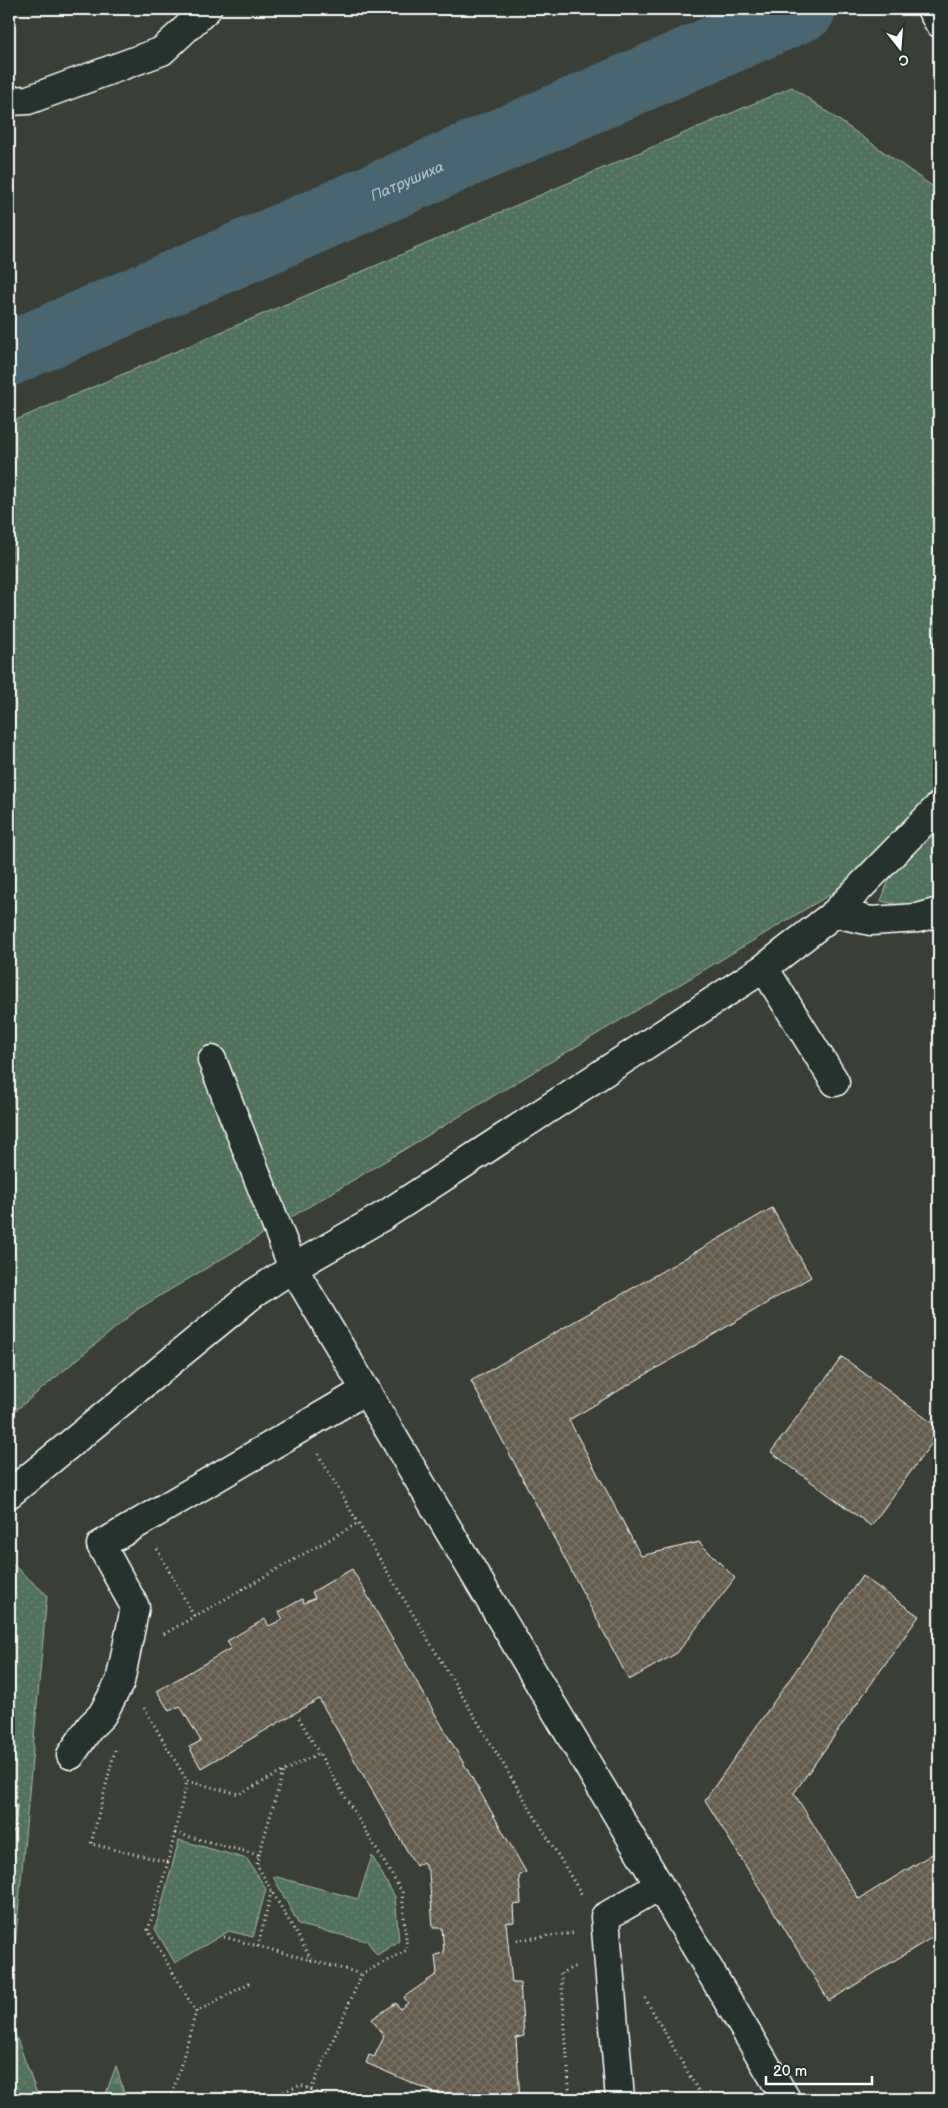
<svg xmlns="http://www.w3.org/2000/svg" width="948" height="2108" font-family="'Balsamiq Sans',sans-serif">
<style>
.green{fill:url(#green-dots);stroke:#a8b8ad}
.forest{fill:url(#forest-firs);stroke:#a8b8ad}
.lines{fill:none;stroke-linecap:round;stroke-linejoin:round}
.river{stroke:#4a6570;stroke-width:64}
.building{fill:url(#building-cross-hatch);stroke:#fff}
.minor-casing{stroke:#fff;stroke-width:31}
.path{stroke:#fff;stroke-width:3;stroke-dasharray:1 4;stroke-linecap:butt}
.minor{stroke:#26332d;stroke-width:28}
.labels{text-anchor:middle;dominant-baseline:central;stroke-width:4;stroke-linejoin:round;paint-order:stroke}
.water-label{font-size:15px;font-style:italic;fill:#aebabf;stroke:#26332d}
</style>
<defs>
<pattern id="green-dots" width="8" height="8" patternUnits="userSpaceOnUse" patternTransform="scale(1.25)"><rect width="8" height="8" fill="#51725b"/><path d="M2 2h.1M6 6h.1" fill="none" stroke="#6b8774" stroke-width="1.8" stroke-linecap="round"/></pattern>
<pattern id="forest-firs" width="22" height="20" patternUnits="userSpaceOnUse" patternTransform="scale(1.25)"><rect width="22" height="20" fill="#51725b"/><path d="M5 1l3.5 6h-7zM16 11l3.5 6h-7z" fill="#6b8774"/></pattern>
<pattern id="building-cross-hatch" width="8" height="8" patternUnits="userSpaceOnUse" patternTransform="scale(1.25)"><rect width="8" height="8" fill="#645c4d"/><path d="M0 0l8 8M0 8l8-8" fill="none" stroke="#7b7468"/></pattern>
</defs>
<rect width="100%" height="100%" fill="#393f37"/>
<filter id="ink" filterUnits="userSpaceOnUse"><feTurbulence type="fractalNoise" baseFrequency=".02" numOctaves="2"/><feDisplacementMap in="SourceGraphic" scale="10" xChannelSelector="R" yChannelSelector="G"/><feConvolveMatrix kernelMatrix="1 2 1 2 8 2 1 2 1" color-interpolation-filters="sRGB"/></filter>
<g filter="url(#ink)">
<path class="green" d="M792 87 939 191V786L849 883 138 1309 9 1416V423Z
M939 824V902L913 908 881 901 891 874Z
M9 1561 47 1595 9 2012Z
M179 1840 247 1859 266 1889 253 1937 229 1931 175 1963 155 1929Z
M372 1856 395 1897 399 1941 377 1955 367 1941 299 1925 273 1876 358 1899Z
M9 2017 39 2099H9Z"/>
<path class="forest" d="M116 2066 126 2099H104Z"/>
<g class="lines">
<path class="river" id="s1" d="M9 354 804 9"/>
</g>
<path class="building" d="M772 1208 811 1277 569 1420 641 1556 699 1542 735 1578 677 1653 629 1680 471 1381Z
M842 1357 939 1428V1433L871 1526 771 1452Z
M352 1569 526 1872 519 1876 521 1904 513 1905 514 1922 506 1923 512 1983H520L524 2036 516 2038 520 2099H485V2094H479L476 2099H449L366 2063 369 2055 374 2057 384 2037 372 2019 396 2003 400 2009 408 2003 404 1997 437 1974 435 1955 444 1953 442 1928H433L429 1873 423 1862 416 1866 319 1699 201 1768 189 1747 201 1741 180 1706 169 1711 157 1691 231 1648 227 1641 265 1619 269 1626 283 1619 279 1612 302 1599 304 1603 315 1598 312 1592Z
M862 1576 919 1616 794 1793 859 1899 939 1850V1933L829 2001 705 1800Z
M9 1805H17L15 1831H9Z
M24 2095 26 2099H12Z"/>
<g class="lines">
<g class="minor-casing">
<path id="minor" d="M931 9 939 23
M9 101 28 100 162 51 207 9
M835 913 939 806
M764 968 835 1082
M212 1060 293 1268 786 2099
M9 1494 253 1294 293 1268 385 1215 764 968 835 913 871 921 918 918 939 912
M71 1755 90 1727 102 1715 120 1682 135 1607 101 1545 366 1390
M620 2099 605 1917 659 1886"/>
</g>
<path class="path" d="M318 1454 358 1523
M157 1549 194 1616
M164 1634 358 1523 582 1895
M144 1708 187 1781 239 1794 319 1753 402 1892 407 1950 362 1974 311 2090
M299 1718 319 1753
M115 1750 91 1844 168 1862 187 1781
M175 1833 259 1855 257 1865 312 1961
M259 1855 283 1772
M168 1862 148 1930 196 2012 171 2099
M224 1937 362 1974
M517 1940 573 1933
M258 1946 272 1889
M645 1998 703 2099
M196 2012 253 1981
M277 2099 281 2093 301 2085 331 2099
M570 2099 561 1973 578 1965"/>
<use href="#minor" class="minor"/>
</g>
</g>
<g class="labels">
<g class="water-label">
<text stroke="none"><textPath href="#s1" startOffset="434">Патрушиха</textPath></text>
</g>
</g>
<rect width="948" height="2108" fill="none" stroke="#26332d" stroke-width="30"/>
<rect x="15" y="15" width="918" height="2078" fill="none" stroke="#fff" stroke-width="2" filter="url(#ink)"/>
<g transform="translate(900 48) rotate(163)" stroke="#26332d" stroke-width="4" paint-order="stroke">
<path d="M0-4L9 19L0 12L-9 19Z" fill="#ffffff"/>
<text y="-8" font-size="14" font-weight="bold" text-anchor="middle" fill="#ffffff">С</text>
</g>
<path d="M766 2076v8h106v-8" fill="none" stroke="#ffffff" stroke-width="2.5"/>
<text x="773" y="2076" font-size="15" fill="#ffffff" stroke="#26332d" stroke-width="4" paint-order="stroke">20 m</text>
</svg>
